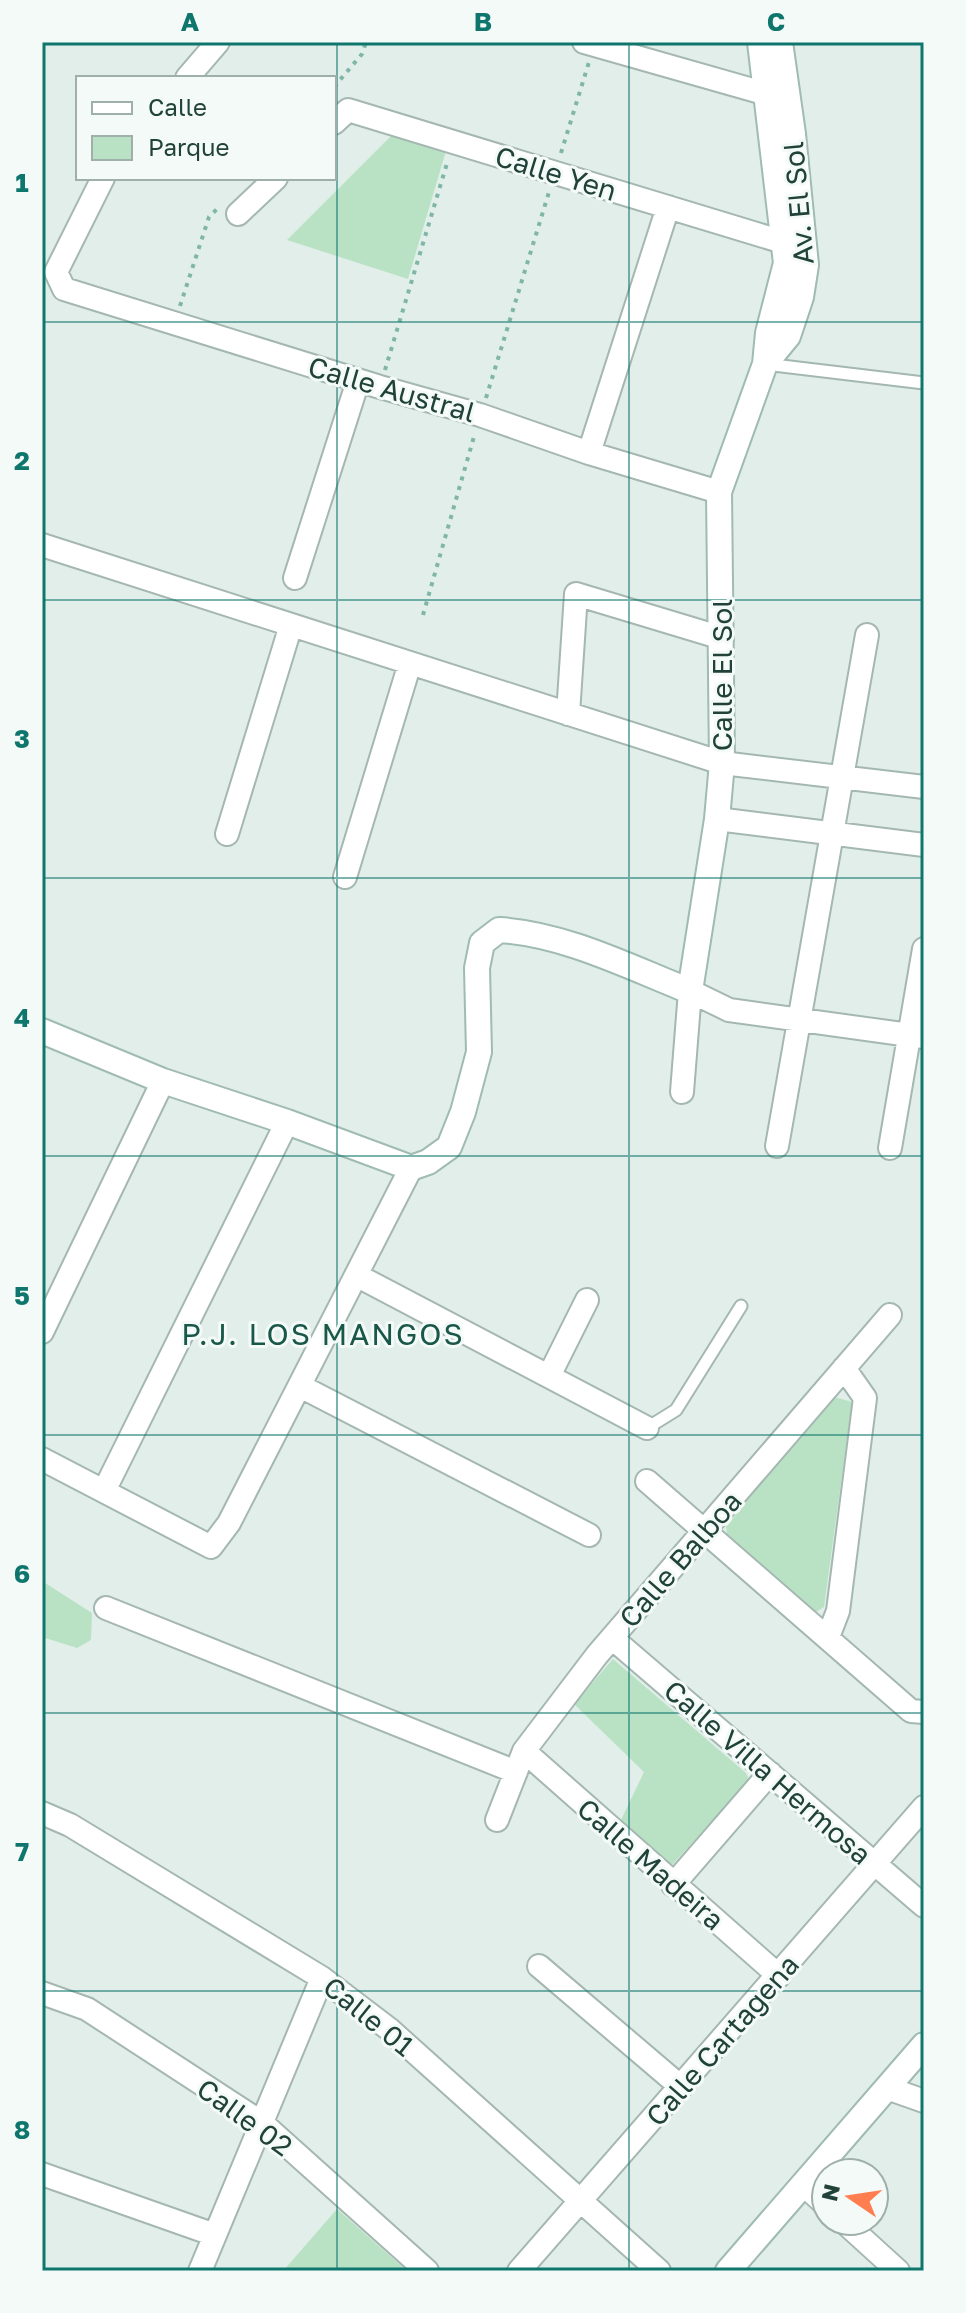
<svg xmlns="http://www.w3.org/2000/svg" width="966" height="2313" font-family="'Golos Text',sans-serif">
<style>
.green{fill:#b9e2c5}
.lines{fill:none;stroke-linecap:round;stroke-linejoin:round}
.lane-casing{stroke:#a4b7b1;stroke-width:15}
.street-casing{stroke:#a4b7b1;stroke-width:26}
.secondary-casing{stroke:#9fbbb2;stroke-width:28}
.path{stroke:#7fb6a6;stroke-width:4;stroke-dasharray:4 6;stroke-linecap:butt}
.lane{stroke:#fff;stroke-width:11}
.street{stroke:#fff;stroke-width:22}
.secondary{stroke:#fff;stroke-width:24}
.grid{fill:none;stroke:#0f766e;stroke-width:2;stroke-opacity:0.55}
.labels{text-anchor:middle;dominant-baseline:central;stroke-width:6;stroke-linejoin:round;paint-order:stroke}
.street-label{font-size:28px;fill:#204239;stroke:#f4faf7}
.neighbourhood-label{font-size:30px;letter-spacing:2px;fill:#195749;stroke:#f4faf7}
.neatline{fill:none;stroke:#0f766e;stroke-width:3}
.grid-label{font-size:26px;text-anchor:middle;font-weight:bold;fill:#0f766e}
</style>
<rect width="100%" height="100%" fill="#e2eee9"/>
<path class="green" d="M394 133 446 151 408 279 287 240Z
M831 1396 852 1402 824 1607 816 1612 727 1534 726 1527Z
M42 1581 92 1613 91 1640 77 1648 42 1637Z
M613 1659 746 1773 749 1780 673 1864H663L620 1822 644 1772 574 1704Z
M337 2209 407 2271H283Z"/>
<g class="lines">
<g class="lane-casing">
<path id="lane" d="M765 364 924 383
M647 1428 676 1410 741 1306"/>
</g>
<g class="street-casing">
<path id="street" d="M584 42 767 94
M187 78 218 42
M334 123 348 110 783 242
M103 178 56 272 64 289 380 387 480 415 589 453 719 492
M238 214 276 178
M589 453 668 207
M42 545 722 763 924 787
M295 578 358 381
M568 714 576 594 722 638
M717 819 924 845
M227 834 291 625
M345 877 410 663
M682 1092 690 991 729 1010 924 1037
M777 1146 867 635
M890 1148 924 949
M356 1275 647 1428
M42 1332 163 1081
M549 1376 587 1300
M300 1386 589 1535
M42 1459 211 1547 229 1523 411 1168
M647 1481 911 1711 924 1712
M104 1491 287 1122
M106 1608 516 1772
M828 1637 838 1611 865 1398 844 1368
M612 1638 924 1906
M524 1751 779 1976
M42 1813 70 1825 322 1978 389 2029 659 2271
M497 1820 524 1751 597 1655 890 1315
M673 1885 770 1773
M539 1966 681 2087
M42 1993 87 2009 262 2123 427 2271
M887 2088 924 2101
M42 2174 215 2235
M804 2185 826 2205
M843 2221 898 2271
M200 2271 322 1978
M519 2271 924 1807"/>
</g>
<g class="secondary-casing">
<path id="secondary" d="M765 364 788 336 801 297 806 265 793 134 780 42
M42 1031 163 1081 287 1122 411 1168 428 1162 449 1147 463 1112 479 1052 477 968 482 943 499 930C565 934 629 967 690 991L717 819 722 763 719 492 765 364 768 333 786 263 760 42
M728 2271 924 2045"/>
</g>
<path class="path" d="M334 87 362 54 366 42
M561 153 589 62
M180 306 209 217 219 207
M385 370 448 160
M486 398 549 192
M423 615 475 433"/>
<use href="#lane" class="lane"/>
<use href="#street" class="street"/>
<use href="#secondary" class="secondary"/>
</g>
<path class="grid" d="M337 42V2271M629 42V2271M42 322H924M42 600H924M42 878H924M42 1156H924M42 1435H924M42 1713H924M42 1991H924"/>
<g class="labels">
<g class="street-label">
<text transform="translate(556 173) rotate(17)">Calle Yen</text>
<text transform="translate(798 203) rotate(-95)">Av. El Sol</text>
<text transform="translate(392 389) rotate(16)">Calle Austral</text>
<text transform="translate(721 675) rotate(-90)">Calle El Sol</text>
<text transform="translate(680 1559) rotate(-49)">Calle Balboa</text>
<text transform="translate(768 1772) rotate(41)">Calle Villa Hermosa</text>
<text transform="translate(651 1864) rotate(41)">Calle Madeira</text>
<text transform="translate(369 2016) rotate(39)">Calle 01</text>
<text transform="translate(722 2040) rotate(-49)">Calle Cartagena</text>
<text transform="translate(245 2117) rotate(36)">Calle 02</text>
</g>
<g class="neighbourhood-label">
<text x="323" y="1334">P.J. LOS MANGOS</text>
</g>
</g>
<rect width="966" height="2313" fill="none" stroke="#f4faf7" stroke-width="88"/>
<rect x="76" y="76" width="260" height="104" fill="#f4faf7" stroke="#9fb0ab" stroke-width="2"/>
<rect x="92" y="102" width="40" height="12" fill="#ffffff" stroke="#9fb0ab" stroke-width="2"/>
<text x="148" y="116" font-size="24" fill="#204239">Calle</text>
<rect x="92" y="136" width="40" height="24" fill="#b9e2c5" stroke="#9fb0ab" stroke-width="2"/>
<text x="148" y="156" font-size="24" fill="#204239">Parque</text>
<g transform="translate(850 2197) rotate(283)"><circle r="38" fill="#f4faf7" stroke="#9fb0ab" stroke-width="2"/>
<path d="M0-6L14 30L0 20L-14 30Z" fill="#ff7e50"/>
<text y="-12" font-size="22" font-weight="bold" text-anchor="middle" fill="#204239">N</text>
</g>
<rect x="44" y="44" width="878" height="2225" class="neatline"/>
<g class="grid-label">
<text x="190" y="31">A</text>
<text x="483" y="31">B</text>
<text x="776" y="31">C</text>
<text x="22" y="192">1</text>
<text x="22" y="470">2</text>
<text x="22" y="748">3</text>
<text x="22" y="1027">4</text>
<text x="22" y="1305">5</text>
<text x="22" y="1583">6</text>
<text x="22" y="1861">7</text>
<text x="22" y="2139">8</text>
</g>
</svg>
